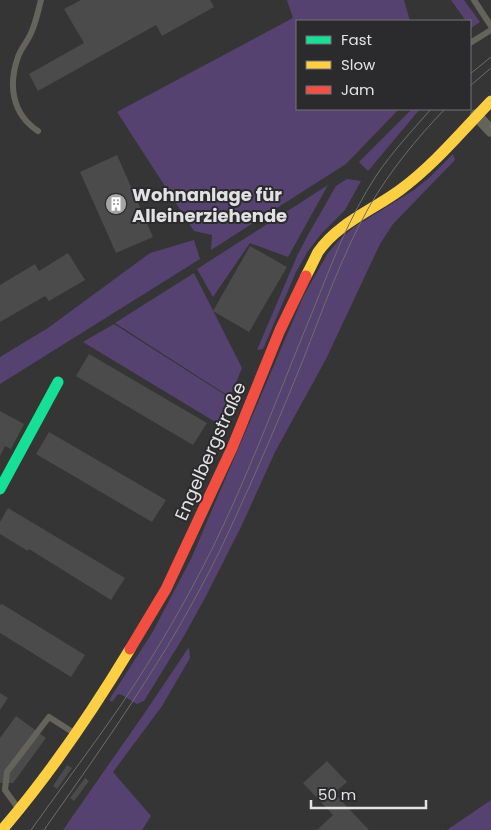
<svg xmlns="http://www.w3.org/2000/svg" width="491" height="830" font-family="Poppins,sans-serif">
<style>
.green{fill:#564270}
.building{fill:#4b4b4c}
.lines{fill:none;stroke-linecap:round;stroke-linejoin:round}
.lane{stroke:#65645b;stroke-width:6}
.street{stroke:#65645b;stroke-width:12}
.fast{stroke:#16e098;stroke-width:11}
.slow{stroke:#ffcf43;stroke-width:11}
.jam{stroke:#f24e42;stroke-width:11}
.tram{stroke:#6e6d6a;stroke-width:1}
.labels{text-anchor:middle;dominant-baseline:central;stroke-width:4;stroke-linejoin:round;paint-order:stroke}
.poi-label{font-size:18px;font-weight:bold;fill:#e2e1e3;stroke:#2b2a2d;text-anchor:start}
.street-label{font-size:18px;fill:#e2e1e3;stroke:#2b2a2d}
</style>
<rect width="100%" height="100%" fill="#353536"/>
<path class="green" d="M287 0H404L410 21H297V109H399L346 164 211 250 212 235 194 231 117 112 293 18Z
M451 0H464L480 22 471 28 470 21H466Z
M412 109H420L368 171 359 162Z
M453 154 455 160 393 224 380 244 326 359 275 452 241 527 206 596 184 636 144 701 137 704 122 695 118 694 112 702 109 700 152 633 191 559 304 295 328 253 339 240 354 227 414 190 430 177Z
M347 179 361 181 345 210 322 233 308 251 296 272 263 349 257 350 297 256 309 233 336 186Z
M328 185 288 257 250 243 213 297 197 269Z
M194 240 200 259 0 384V357L48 328 150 253Z
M194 273 242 368 230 397 115 323Z
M114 324 230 398 217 423 83 342Z
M189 647 190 658 162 706 113 772 151 816 142 830H63L146 711Z
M491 800V830H447Z"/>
<path class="building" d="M81 0H210L214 7 162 36 156 25 38 91 29 74 84 43 64 9Z
M117 155 153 237 116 253 80 172Z
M250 246 287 267 249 332 213 311Z
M68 253 85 280 49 301 45 296 0 322V285L35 264 39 271Z
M89 354 207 423 193 445 76 376Z
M0 411 24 424 11 449 5 446 0 456Z
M49 432 166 500 152 522 36 454Z
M8 508 125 578 111 600 29 549 28 551 0 534V522Z
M2 604 85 655 71 677 0 633V605Z
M0 693 8 698 0 710Z
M16 716 46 738 13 783H0V738Z
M327 761 347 782 334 793 369 830H317L333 815 303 783Z
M67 765 72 768 57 789 53 786Z
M85 778 89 781 74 801 70 798Z"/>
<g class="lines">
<path class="lane" d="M474 0 491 26
M470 43 491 30
M38 131C12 114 8 85 18 57 21 48 28 41 31 33 36 23 38 11 41 0
M18 808 5 790 7 772 49 717 74 733"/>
<path class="street" d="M476 115 491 131"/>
<path class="fast" d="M0 489 58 382"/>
<path class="slow" d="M306 276C310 269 314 260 318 252 338 223 373 210 400 190 434 165 462 131 491 101
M2 830C50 774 92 712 130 649"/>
<path class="jam" d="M130 649 166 589 232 448 280 330 306 276"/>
<path class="tram" d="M470 74 491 57
M470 86 491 68
M31 830C61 788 92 747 121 705 160 647 195 586 224 524 257 453 284 380 314 308 332 263 349 217 376 176 392 152 412 131 431 109
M44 830C113 732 180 638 230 529 256 473 280 417 303 360 323 309 342 255 369 207 390 171 416 139 445 109"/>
</g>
<defs>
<g id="building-disc" transform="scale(1.125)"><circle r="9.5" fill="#a5a5a6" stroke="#2b2a2d"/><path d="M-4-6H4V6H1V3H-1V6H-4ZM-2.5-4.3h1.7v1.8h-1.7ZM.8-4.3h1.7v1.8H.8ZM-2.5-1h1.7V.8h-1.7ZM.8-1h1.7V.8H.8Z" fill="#fff"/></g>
</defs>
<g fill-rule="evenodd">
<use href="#building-disc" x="116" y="204"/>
</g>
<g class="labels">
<g class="poi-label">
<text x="132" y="194">Wohnanlage für<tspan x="132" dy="21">Alleinerziehende</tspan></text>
</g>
<g class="street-label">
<text transform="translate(210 451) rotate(-66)">Engelbergstraße</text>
</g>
</g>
<rect x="296" y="20" width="175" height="90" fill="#2b2a2d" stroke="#747376"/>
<rect x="306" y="36" width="25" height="8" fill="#16e098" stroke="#747376"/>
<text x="341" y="45" font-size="15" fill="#e2e1e3">Fast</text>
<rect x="306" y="61" width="25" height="8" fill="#ffcf43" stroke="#747376"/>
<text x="341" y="70" font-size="15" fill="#e2e1e3">Slow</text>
<rect x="306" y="86" width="25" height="8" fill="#f24e42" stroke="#747376"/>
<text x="341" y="95" font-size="15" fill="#e2e1e3">Jam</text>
<path d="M311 800v8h115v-8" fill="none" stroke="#e2e1e3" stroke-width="2.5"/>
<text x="318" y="800" font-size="15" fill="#e2e1e3" stroke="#2b2a2d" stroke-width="4" paint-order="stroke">50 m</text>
</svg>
